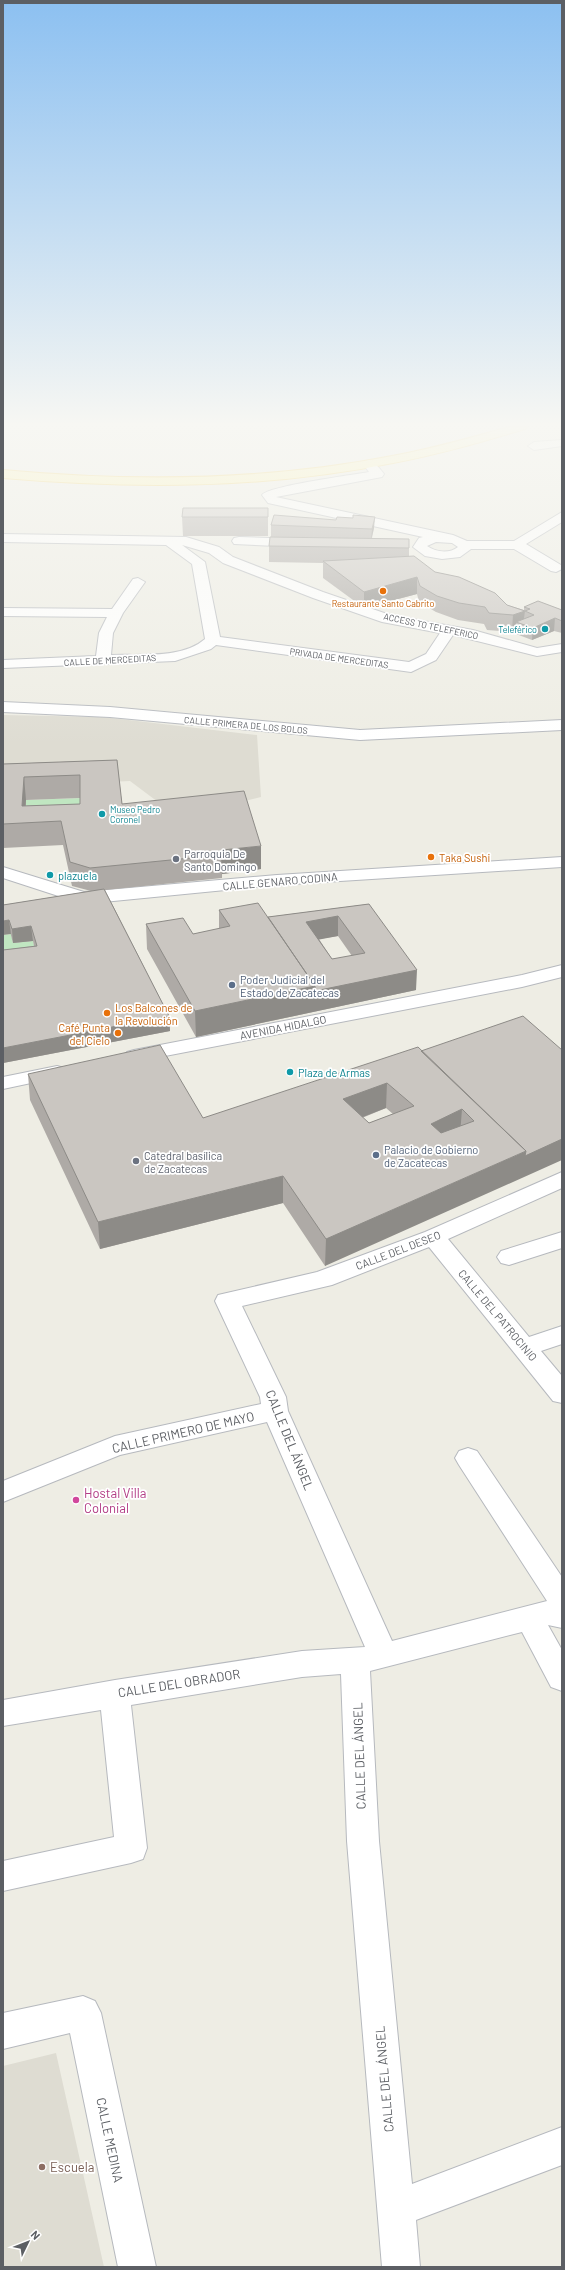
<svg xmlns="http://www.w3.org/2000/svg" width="565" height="2270" font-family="Barlow,sans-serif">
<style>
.education{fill:#dedcd2}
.green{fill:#c0e6c1}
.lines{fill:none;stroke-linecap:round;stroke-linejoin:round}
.minor-casing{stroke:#b6b9be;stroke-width:2}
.major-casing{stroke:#f3cf58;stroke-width:2}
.minor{fill:#fff;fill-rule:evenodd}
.major{fill:#fff5a8;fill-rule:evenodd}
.wall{fill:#aeaaa6;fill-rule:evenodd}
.shaded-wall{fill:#8d8b87}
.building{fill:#cac6c1;stroke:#8d8b87;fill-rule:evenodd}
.food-dot{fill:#e8710a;stroke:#fff;stroke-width:1.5}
.culture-dot{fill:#0f9aa8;stroke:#fff;stroke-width:1.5}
.worship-dot{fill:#6b7280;stroke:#fff;stroke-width:1.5}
.service-dot{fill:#5c6f8a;stroke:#fff;stroke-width:1.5}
.hotel-dot{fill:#d1479c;stroke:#fff;stroke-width:1.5}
.education-dot{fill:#8d6e63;stroke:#fff;stroke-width:1.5}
.labels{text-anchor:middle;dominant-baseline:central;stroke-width:3.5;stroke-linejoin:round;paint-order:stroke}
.far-food-label{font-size:9px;fill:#c56008;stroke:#fff}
.far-street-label{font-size:9px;fill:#5c5f64;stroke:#fff}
.far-culture-label{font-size:9px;fill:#0d838f;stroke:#fff;text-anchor:end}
.worship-label{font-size:11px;fill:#5b616d;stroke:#fff;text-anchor:start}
.food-label{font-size:11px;fill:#c56008;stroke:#fff;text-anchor:start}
.culture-label{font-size:11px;fill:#0d838f;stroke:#fff;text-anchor:start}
.street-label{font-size:11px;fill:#5c5f64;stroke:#fff}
.service-label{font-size:11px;fill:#4e5e75;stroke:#fff;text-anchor:start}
.near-street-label{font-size:13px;fill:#5c5f64;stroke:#fff}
.near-hotel-label{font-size:13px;fill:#b23c85;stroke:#fff;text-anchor:start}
.near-education-label{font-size:13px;fill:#785e54;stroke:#fff;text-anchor:start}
</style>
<rect width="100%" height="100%" fill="#eeede4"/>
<path class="education" d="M3 715 103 717 257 735 261 797 178 817 130 781 3 787Z
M56 2053 104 2267H3V2066Z"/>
<path class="green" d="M82 798V827L24 829 26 800Z
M11 934 13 943 33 941 38 961 3 965V935Z"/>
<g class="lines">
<g class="minor-casing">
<path id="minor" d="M562 440V446L534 450 528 446 534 442Z
M369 460C375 462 380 469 384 474L382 477 276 497 453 535 467 541H514L562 512V522L526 544 561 565 562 569 556 572 551 571 514 549H471L460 557 442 559 425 556 413 547 419 538 423 537 268 503 262 495C268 486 353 475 369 472L363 464ZM436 542 452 543 458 547C449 554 436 552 427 546Z
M3 534 186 537 219 547 233 557 323 592 390 615 473 630 537 648 562 644V652L537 656 453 635 436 660 411 672 216 645 211 649 175 661 3 668V660L96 656 99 633 107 617 3 616V608L112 609 133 579 138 578 145 582 123 613 113 633 111 655C140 654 182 659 205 639L192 564 166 545 3 542ZM182 545 209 553 223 563 313 598 382 622 440 633 426 654 409 662 220 637 205 562Z
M239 537 299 539 306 543 299 547 234 544 232 541 234 538Z
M3 702 110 707 360 730 562 720V730L360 740 110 717 3 712Z
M562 857V867L277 885 83 904 3 878V867L84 892 277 875Z
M562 965V977L522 987 134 1062 127 1060 124 1056 127 1052 134 1050 522 975Z
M57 1066 64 1068 68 1072 64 1076 3 1089V1077Z
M562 1172V1188L448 1239 529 1337 562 1326V1344L541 1351 562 1376V1403L553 1401 429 1247 332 1285 242 1306 286 1397 288 1411 392 1641 547 1601 459 1465 455 1458 459 1451 468 1448 477 1451 562 1577V1628L548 1625 562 1650V1691L551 1687 522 1632 370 1671 379 1841 412 2184 562 2127V2165L416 2220 420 2267H382L347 1841 341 1674 302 1677 131 1705 147 1848 143 1859 131 1863 3 1891V1861L114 1837 101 1710 3 1726V1700L115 1680 302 1651 365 1647 267 1422 120 1455 3 1502V1481L115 1436 261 1404 260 1397 215 1301 218 1295 317 1272 425 1232Z
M562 1232V1248L509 1265 501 1263 497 1257 501 1251Z
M83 1996 95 2001 101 2013 156 2267H118L70 2033 3 2049V2013Z"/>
</g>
<g class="major-casing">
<path id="major" d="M509 427H527L525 429C481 442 437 455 393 463 265 489 133 489 3 478V470C133 482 264 481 392 456 431 449 470 438 509 427Z"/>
</g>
<use href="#minor" class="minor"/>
<use href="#major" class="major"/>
</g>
<path class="wall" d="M268 508V536H183L182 517Z
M271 525 374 528 372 538 409 548V556L435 572 507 605 524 610V607L562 610V633L554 631 532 640 516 634V630L512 632 487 630 484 624 458 620 436 612 419 602 417 594 364 608 323 578V563L269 562V546L271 537Z
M117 760 122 804 261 869 222 874V878L105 890 169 1016 170 1031 3 1063V950L34 946 33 941 13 943 3 905 91 891 72 886 63 845 3 848V764ZM80 798V804L26 806V800Z
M369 904 416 990 196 1037 147 949 146 924 193 934 219 929V910L268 917ZM338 936 352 956 332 959 319 939Z
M561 1050 325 1266 283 1203 100 1249 30 1100 28 1074 203 1118 421 1051ZM386 1108 393 1114 369 1123 362 1118Z"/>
<path class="shaded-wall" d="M375 517 374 528 371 540 372 529Z
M417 577V594L364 608V592Z
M525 611 523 625 516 622V630L512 632 513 615Z
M555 618 554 631 532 640 533 628Z
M24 777 26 800 24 823 22 806Z
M261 846V869L222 874V878L221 855 222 850Z
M338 916V936L306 942V922Z
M9 920 11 934 3 935V921Z
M31 926 33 941 13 943 12 929Z
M417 970 416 990 196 1037 195 1011 315 986Z
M169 1016 170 1031 3 1063V1048Z
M387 1083 386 1108 342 1125 343 1099Z
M462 1109 460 1135 430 1150 431 1124Z
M562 1139V1160L325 1266 326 1239 526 1151Z
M283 1176V1203L100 1249 98 1222Z"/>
<path class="building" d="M183 508H268V517H182Z
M274 515 336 520 337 517 353 518V515L375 517 372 529 271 525Z
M270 537 409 539V548L269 546Z
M414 556 435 572 459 577 495 593 507 605 525 611 513 615 489 613 485 607 459 603 437 596 420 586 417 577 364 592 323 561Z
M538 601 562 610V621L555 618 533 628 516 622 534 615 525 611 530 609 524 607Z
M117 760 122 804 244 791 261 846 222 850 221 855 90 868 70 862 61 821 3 824V764ZM80 775V804L22 806 24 777Z
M104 889 169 1016 3 1048V950L37 946 31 926 12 929 9 920 3 921V905Z
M258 903 315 986 195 1011 146 924 183 918 193 934 230 926 219 910Z
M369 904 417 970 315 991V986L268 917ZM338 916 365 953 332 959 306 922Z
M523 1016 562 1050V1139L525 1156 526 1151 421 1051Z
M160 1045 203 1118 418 1047 526 1151 326 1239 283 1176 98 1222 28 1074ZM387 1083 414 1106 369 1123 343 1099ZM462 1109 474 1121 441 1133 431 1124Z"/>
<linearGradient id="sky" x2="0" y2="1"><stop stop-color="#8cc0f1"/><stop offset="0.57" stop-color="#f7f7f3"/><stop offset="1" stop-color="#f7f7f3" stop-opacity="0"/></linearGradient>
<rect width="565" height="745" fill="url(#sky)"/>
<g class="food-dot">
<circle cx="383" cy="591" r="4"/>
<circle cx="431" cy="857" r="4"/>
<circle cx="107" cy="1013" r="4"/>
<circle cx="118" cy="1033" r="4"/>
</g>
<g class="culture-dot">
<circle cx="545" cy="629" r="4"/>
<circle cx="102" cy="814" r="4"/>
<circle cx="50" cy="875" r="4"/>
<circle cx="290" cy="1072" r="4"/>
</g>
<g class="worship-dot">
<circle cx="176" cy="859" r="4"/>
<circle cx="136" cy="1161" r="4"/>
</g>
<g class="service-dot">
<circle cx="232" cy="985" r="4"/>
<circle cx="376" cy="1155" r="4"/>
</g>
<circle class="hotel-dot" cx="76" cy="1500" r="4"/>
<circle class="education-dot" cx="42" cy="2167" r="4"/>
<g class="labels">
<g class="far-food-label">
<text x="383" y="603">Restaurante Santo Cabrito</text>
</g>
<g class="far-street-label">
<text transform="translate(431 626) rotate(12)">ACCESS TO TELEFERICO</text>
<text transform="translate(339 658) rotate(8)">PRIVADA DE MERCEDITAS</text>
<text transform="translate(110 660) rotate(-3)">CALLE DE MERCEDITAS</text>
<text transform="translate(246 725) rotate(5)">CALLE PRIMERA DE LOS BOLOS</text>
</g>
<g class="far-culture-label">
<text x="537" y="629">Teleférico</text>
<text x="110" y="809" text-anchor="start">Museo Pedro<tspan x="110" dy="10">Coronel</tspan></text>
</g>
<g class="worship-label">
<text x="184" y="853">Parroquia De<tspan x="184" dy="13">Santo Domingo</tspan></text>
<text x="144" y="1155">Catedral basílica<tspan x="144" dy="13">de Zacatecas</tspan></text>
</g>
<g class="food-label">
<text x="439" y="857">Taka Sushi</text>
<text x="115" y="1007">Los Balcones de<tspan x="115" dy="13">la Revolución</tspan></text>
<text x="110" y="1027" text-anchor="end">Café Punta<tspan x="110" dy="13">del Cielo</tspan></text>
</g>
<g class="culture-label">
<text x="58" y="875">plazuela</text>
<text x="298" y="1072">Plaza de Armas</text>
</g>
<g class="street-label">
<text transform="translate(280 881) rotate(-5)">CALLE GENARO CODINA</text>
<text transform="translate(283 1027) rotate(-11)">AVENIDA HIDALGO</text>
<text transform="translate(398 1250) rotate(-21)">CALLE DEL DESEO</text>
<text transform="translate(498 1315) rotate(50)">CALLE DEL PATROCINIO</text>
</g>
<g class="service-label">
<text x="240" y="979">Poder Judicial del<tspan x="240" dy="13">Estado de Zacatecas</tspan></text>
<text x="384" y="1149">Palacio de Gobierno<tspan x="384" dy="13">de Zacatecas</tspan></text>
</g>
<g class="near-street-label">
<text transform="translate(183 1432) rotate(-13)">CALLE PRIMERO DE MAYO</text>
<text transform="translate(290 1440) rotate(68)">CALLE DEL ÁNGEL</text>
<text transform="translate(179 1683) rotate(-9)">CALLE DEL OBRADOR</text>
<text transform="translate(359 1756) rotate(-92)">CALLE DEL ÁNGEL</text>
<text transform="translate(384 2079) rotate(-95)">CALLE DEL ÁNGEL</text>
<text transform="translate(110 2140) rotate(78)">CALLE MEDINA</text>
</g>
<g class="near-hotel-label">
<text x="84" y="1493">Hostal Villa<tspan x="84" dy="15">Colonial</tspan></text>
</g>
<g class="near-education-label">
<text x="50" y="2167">Escuela</text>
</g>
</g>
<rect width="565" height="2270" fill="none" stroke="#5c5f64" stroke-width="8"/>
<g transform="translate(28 2242) rotate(47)" stroke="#ffffff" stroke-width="3" paint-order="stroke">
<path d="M0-3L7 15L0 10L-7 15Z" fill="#5c5f64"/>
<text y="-6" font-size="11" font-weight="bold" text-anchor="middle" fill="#5c5f64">N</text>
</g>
</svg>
